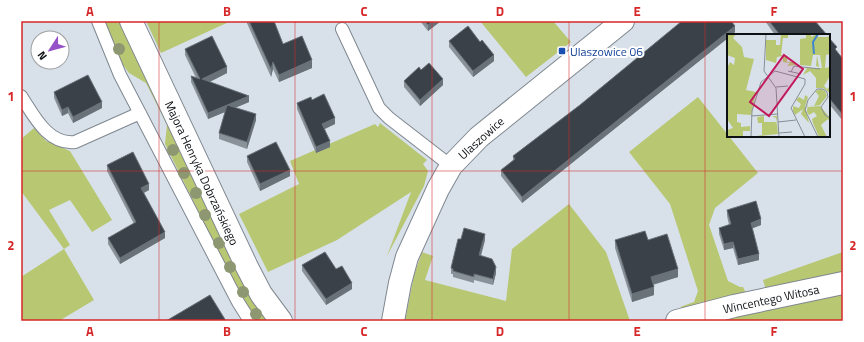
<svg xmlns="http://www.w3.org/2000/svg" width="864" height="342" font-family="'Titillium Web',sans-serif">
<style>
.green{fill:#b8c772}
.lines{fill:none;stroke-linecap:round;stroke-linejoin:round}
.service-casing{stroke:#7f878f;stroke-width:14}
.minor-casing{stroke:#7f878f;stroke-width:24}
.service{stroke:#fff;stroke-width:12}
.minor{stroke:#fff;stroke-width:22}
.tree{fill:#8d9772}
.wall{fill:#899199}
.shaded-wall{fill:#697179}
.building{fill:#3a4148;stroke:#697179}
.grid{fill:none;stroke:#d62828;stroke-width:1;stroke-opacity:0.55}
.transit-dot{fill:#1a4fb4;stroke:#fff;stroke-width:1.5}
.labels{text-anchor:middle;dominant-baseline:central;stroke-width:4;stroke-linejoin:round;paint-order:stroke}
.transit-label{font-size:12px;fill:#164399;stroke:#fff;text-anchor:start}
.street-label{font-size:12px;fill:#0e1114;stroke:#fff}
.inset-river{fill:none;stroke:#3f86cc;stroke-width:2}
.inset-road{fill:none;stroke:#878e94;stroke-width:1}
.view{fill:#c2185b;fill-opacity:0.15;stroke:#c2185b;stroke-width:2}
.inset-edge{fill:none;stroke:#0e1114;stroke-width:2}
.neatline{fill:none;stroke:#d62828;stroke-width:1.5}
.grid-label{font-size:13px;text-anchor:middle;font-weight:bold;fill:#d62828}
</style>
<rect width="100%" height="100%" fill="#d8e1ea"/>
<path class="green" d="M104 21H120L250 293 260 312 268 321H257L232 279 165 144 167 125 146 83 129 73 121 62Z
M146 21H231L161 53Z
M480 21H553L571 42 526 77Z
M698 97 758 173 715 208 709 225 728 281 740 287H743L746 293 690 311 680 307 694 302 698 291 670 204 629 152Z
M380 123 427 160 423 164 428 171 424 186 387 256 411 192 337 240 268 272 239 214 299 184 290 161 375 124 378 127Z
M34 128 46 141 70 151 112 220 92 232 70 200 49 210 70 245 64 249 94 300 59 321H21V277L64 249 21 191V139Z
M569 204 606 252 630 321H405L414 275 422 252 433 256 425 280 506 301 512 249Z
M843 252V279L766 290 763 280Z
M843 292V321H723L722 316Z"/>
<g class="lines">
<g class="service-casing">
<path id="service" d="M98 21 120 75 238 302 250 321
M342 29 379 108 389 118 451 166
M21 96C34 116 48 145 75 142L140 113"/>
</g>
<g class="minor-casing">
<path id="minor" d="M131 21 247 267 261 294 281 321
M393 321 400 283 407 257 438 189 451 166 479 137 623 21
M677 321 734 306 843 283"/>
</g>
<use href="#service" class="service"/>
<use href="#minor" class="minor"/>
</g>
<g class="tree">
<circle cx="119" cy="49" r="6"/>
<circle cx="173" cy="150" r="6"/>
<circle cx="184" cy="173" r="6"/>
<circle cx="196" cy="193" r="6"/>
<circle cx="205" cy="215" r="6"/>
<circle cx="219" cy="243" r="6"/>
<circle cx="230" cy="267" r="6"/>
<circle cx="243" cy="292" r="6"/>
<circle cx="256" cy="314" r="6"/>
</g>
<path class="wall" d="M246 21H274L283 44 312 68 279 82 273 69 271 77Z
M420 21H441L428 31Z
M682 21H731L735 26V32L732 35H728V38L522 203 501 176V170L513 161V156L580 105Z
M765 21H815L827 35H775Z
M829 38 837 52 843 59V121L829 104Z
M449 41 494 61 473 77 449 47Z
M185 49 227 73 209 82 249 102 235 108 256 120 247 149 219 139V133L225 112 208 119 191 82V76L196 78 185 55Z
M421 70 443 85 420 106 404 87V81Z
M54 92 102 108 73 123 68 113 62 116 54 98Z
M312 100 335 124 325 129 330 147 316 153 297 109V103Z
M247 156 290 176 260 191 247 162Z
M107 165 149 190 144 193 165 238 120 264 108 244V238L134 224 107 171Z
M727 210 761 225 752 228 759 260 738 265 733 248 724 250 719 234V228L729 225 727 216Z
M485 240 481 256 496 273 493 285 474 280V283L453 277V274H451V268Z
M615 240 678 277 653 285 654 295 632 302 615 248Z
M302 265 336 269 352 289 326 305 302 271Z"/>
<path class="shaded-wall" d="M433 21H441L428 31V25Z
M735 26V32L732 35H728V38L522 203V197Z
M494 55V61L473 77V71Z
M312 60V68L279 82V75Z
M273 62V69L271 77V69Z
M227 67V73L202 86V79Z
M443 79V85L420 106V100Z
M249 96V102L208 119V113Z
M102 102V108L73 123V117Z
M68 107V113L62 116V110Z
M256 114V120L247 149V142Z
M335 118V124L322 130V124Z
M330 141V147L316 153V147Z
M290 170V176L260 191V184Z
M149 184V190L141 194V188Z
M761 219V225L751 229V223Z
M165 232V238L120 264V258Z
M485 234V240L479 261V255Z
M733 242V248L724 250V244Z
M759 254V260L738 265V259Z
M496 267V273L493 285V279Z
M678 269V277L651 285V277Z
M352 283V289L326 305V299Z
M654 287V295L632 302V294Z"/>
<path class="building" d="M249 21H274L283 44 302 36 312 60 279 75 273 62 271 69Z
M425 21H433L428 25Z
M682 21H731L735 26 522 197 501 170 515 159 513 156 580 105Z
M769 21H815L827 35H780Z
M468 26 480 42 482 40 494 55 473 71 449 41Z
M212 36 227 67 202 79 249 96 208 113 191 76 200 79 185 49Z
M829 38 837 47 835 49 843 59V115L829 98V96H830L829 95Z
M429 63 443 79 420 100 404 81 419 67 421 70Z
M88 75 102 102 73 117 68 107 62 110 54 92Z
M324 94 335 118 322 124 330 141 316 147 297 103 311 97 312 100Z
M227 105 256 114 247 142 219 133Z
M276 142 290 170 260 184 247 156Z
M133 152 149 184 141 188 165 232 120 258 108 238 136 222 107 165Z
M756 201 761 219 751 223 759 254 738 259 733 242 724 244 719 228 731 224 727 210Z
M464 228 485 234 479 255 492 259 496 267 493 279 474 274V277L453 271V269L451 268 458 239H461Z
M645 231 648 240 667 234 678 269 651 277 654 287 632 294 615 240Z
M325 252 336 269 342 266 352 283 326 299 302 265Z
M210 295 226 321H166Z"/>
<path class="grid" d="M159 21V321M295 21V321M432 21V321M569 21V321M705 21V321M21 171H843"/>
<rect class="transit-dot" x="558" y="47" width="8" height="8" rx="2"/>
<g class="labels">
<g class="transit-label">
<text x="570" y="51">Ulaszowice 06</text>
</g>
<g class="street-label">
<text transform="translate(481 138) rotate(-42)">Ulaszowice</text>
<text transform="translate(202 173) rotate(65)">Majora Henryka Dobrzańskiego</text>
<text transform="translate(771 299) rotate(-12)">Wincentego Witosa</text>
</g>
</g>
<g transform="translate(727 34)">
<rect width="103" height="103" fill="#d8e1ea"/>
<path d="M0 0H9L6 4 15 13 17 23 27 25 19 56 29 58 24 81 10 80V88L14 89V93L23 92V97H16V103H2L0 99V96L6 94 0 85V34L3 28 7 31 8 24 0 21ZM54 0H61V4H56L54 21 60 22V28H68V31L60 32 63 29 56 28V22L50 23 49 29 39 26V6H49V11H53ZM79 0H84V3L90 0 91 3H101L103 0V20L99 21 98 34 103 33V42L97 52 100 55 103 52V63V59L96 54H89V44L83 37 76 41 80 34H95L93 21H90L92 33 89 32 90 21H86L84 32 73 31V5L79 4ZM94 55 98 57 100 62 93 71 87 72 92 62 88 57ZM78 61 81 63 78 72 82 89 74 80 76 75 68 81 66 77V72L72 74 74 70 69 66 72 63 77 66ZM81 67V73L93 72 103 84V88L101 85 94 91 100 103H92L86 89 85 85 90 82 87 78 82 81 80 78ZM37 82V88H50L49 84 45 82H50V89L48 90H50L51 100 25 103 35 101V89H31L30 83Z" fill="#b8c772"/>
<path class="inset-river" d="M87 20 86 8 91 0"/>
<path class="inset-road" d="M39 0 37 37 49 54 52 103M61 37 74 40M64 38 67 32 93 35M49 53 61 52M24 82 51 80M51 88 69 86M52 99 65 98M24 103 25 77 34 48 48 37 78 45V50L64 74 78 103M91 103 78 76 81 66 90 55H96L100 58 101 63 94 73 98 81 103 84"/>
<path class="view" d="M57 21 76 35 42 82 23 68Z"/>
<rect width="103" height="103" class="inset-edge"/>
</g>
<rect width="864" height="342" fill="none" stroke="#ffffff" stroke-width="44"/>
<g transform="translate(50 50) rotate(234)"><circle r="19" fill="#ffffff" stroke="#9fa0a1"/>
<path d="M0-3L7 15L0 10L-7 15Z" fill="#9652c7"/>
<text y="-6" font-size="11" font-weight="bold" text-anchor="middle" fill="#0e1114">N</text>
</g>
<rect x="22" y="22" width="820" height="298" class="neatline"/>
<g class="grid-label">
<text x="90" y="16">A</text>
<text x="227" y="16">B</text>
<text x="364" y="16">C</text>
<text x="500" y="16">D</text>
<text x="637" y="16">E</text>
<text x="774" y="16">F</text>
<text x="11" y="101">1</text>
<text x="853" y="101">1</text>
<text x="11" y="250">2</text>
<text x="853" y="250">2</text>
<text x="90" y="336">A</text>
<text x="227" y="336">B</text>
<text x="364" y="336">C</text>
<text x="500" y="336">D</text>
<text x="637" y="336">E</text>
<text x="774" y="336">F</text>
</g>
</svg>
